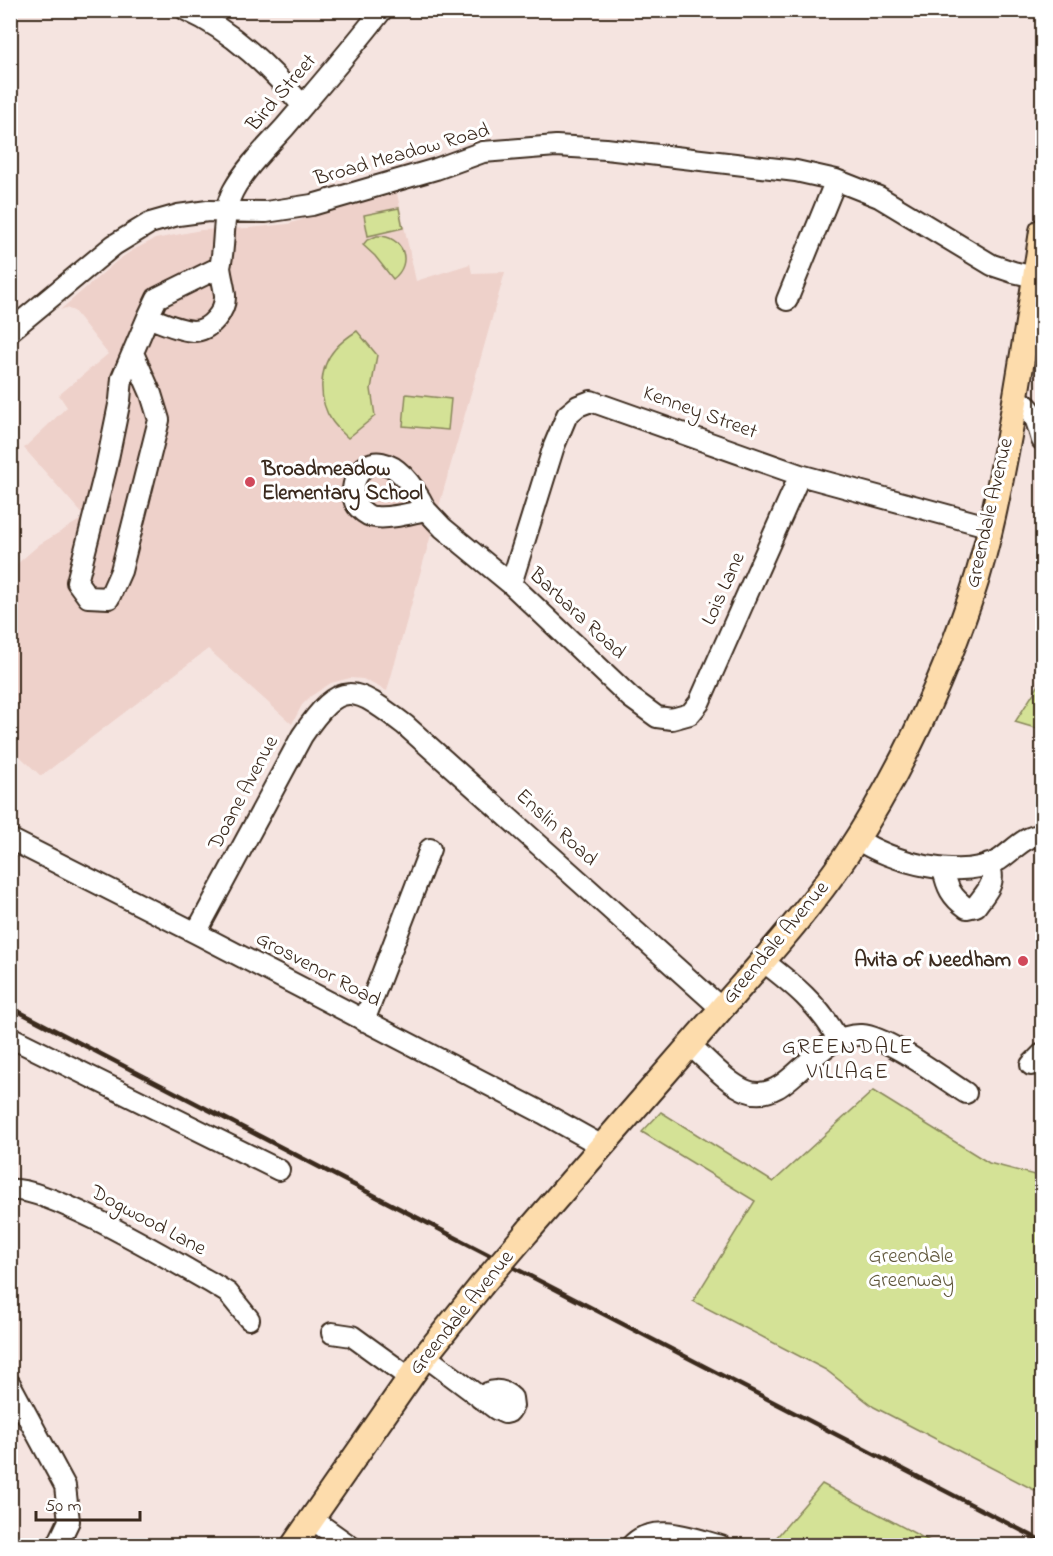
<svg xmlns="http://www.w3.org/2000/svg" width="1053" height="1556" font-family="'Indie Flower',sans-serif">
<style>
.built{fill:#eed1ca}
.green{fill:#d4e296;stroke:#88865a;stroke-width:1.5}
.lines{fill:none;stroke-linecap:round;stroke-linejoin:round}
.minor-casing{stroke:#3b2a1e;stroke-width:24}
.major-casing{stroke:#3b2a1e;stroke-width:28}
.minor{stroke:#fff;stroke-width:20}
.major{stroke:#fddcac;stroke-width:24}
.rail{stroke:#3b2a1e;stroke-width:4.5}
.major-bridge-casing{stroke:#3b2a1e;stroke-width:28;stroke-linecap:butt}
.major-bridge{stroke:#fddcac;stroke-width:24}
.poi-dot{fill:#d1495b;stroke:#fff;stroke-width:2}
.labels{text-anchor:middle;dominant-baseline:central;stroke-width:6;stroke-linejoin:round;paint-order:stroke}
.street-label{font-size:21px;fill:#3b2a1e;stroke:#fff}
.poi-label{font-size:21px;font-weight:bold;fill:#3b2a1e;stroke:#fff;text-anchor:start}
.park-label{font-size:21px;fill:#61583c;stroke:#fff}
.neighbourhood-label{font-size:22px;letter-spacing:1.5px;fill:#3b2a1e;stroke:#fff}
</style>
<rect width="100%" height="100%" fill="#f5e4e0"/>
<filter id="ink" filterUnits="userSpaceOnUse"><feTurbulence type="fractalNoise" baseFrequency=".0167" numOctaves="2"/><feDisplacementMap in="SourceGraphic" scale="12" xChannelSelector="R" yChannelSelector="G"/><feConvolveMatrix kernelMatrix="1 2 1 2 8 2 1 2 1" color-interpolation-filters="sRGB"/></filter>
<g filter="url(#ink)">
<path class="built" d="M396 189 416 281 470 264 472 273 505 272 387 691 363 679 350 678 331 683 311 696 302 705 292 724 208 649 41 776 11 748 10 570 40 544 85 517 24 448 67 407 59 395 108 354 74 311 66 308 60 310 118 260 133 250 155 239 201 230 249 228 288 224Z"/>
<path class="green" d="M399 208 403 228 368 236 364 215Z
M377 236C403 235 414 263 393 279L375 256 363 245 367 240Z
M357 331 377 355 371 389 375 416 348 438C343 433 336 427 332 421 318 401 318 368 335 349 341 342 349 336 357 331Z
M406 394 451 399 448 430 403 426Z
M1042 680V730L1015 722Z
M873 1091 989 1163 1042 1177V1494L874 1407 826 1370 693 1301 755 1201 642 1132 661 1112 773 1182Z
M822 1484 933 1543 939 1545H770Z"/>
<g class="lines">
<g class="minor-casing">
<path id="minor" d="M186 10C233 31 270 68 303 106
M220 267C226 243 221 214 233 191 246 167 267 147 285 127 318 88 351 50 382 10
M787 300 836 180
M10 331 114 245 150 223 178 215 208 211 266 212 312 205 436 169 483 152 556 146 606 149 796 171 836 180 879 197 992 265 1013 272 1035 277
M133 353 151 394 159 420 121 571 109 598 88 597 77 582 106 468 120 400 122 378 148 317 157 298 220 267C221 276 224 286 225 295 226 311 210 331 193 331 178 330 161 322 148 317
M1016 399C1034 405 1037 424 1042 440
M426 510C418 494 402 467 382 463 359 458 344 492 359 508 363 512 369 517 375 517 391 519 410 513 426 510L443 528 511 584 631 698 657 717 672 719 690 714 699 703 800 475
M511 584 554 446 567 415 578 406 591 401 800 475 991 527
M10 839 196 933 543 1113 602 1146
M857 839C891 862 960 881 999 860 1013 851 1025 835 1042 835
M943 869C947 887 951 897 967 908L976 906C987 890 997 884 989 864
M196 933 302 736C341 678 354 686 405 725L722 1009
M763 961C793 984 819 1005 838 1039
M364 1021 430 849
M10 1037 279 1170
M690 1045C706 1059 728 1084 747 1091 788 1107 814 1032 862 1035 888 1037 941 1077 966 1093
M1031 1065 1042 1054
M10 1190C46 1185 174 1262 210 1282L228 1293 249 1319
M332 1333 352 1336 410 1378
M425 1356 496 1409 505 1413 509 1412 513 1406 512 1398C502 1388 490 1389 480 1398
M10 1384 65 1486 69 1521 57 1546
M312 1519 350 1546
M631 1546C653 1521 694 1539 721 1546"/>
</g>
<g class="major-casing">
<path id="major" d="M529 1230C591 1159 653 1087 715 1016 761 963 808 912 847 854 900 774 941 685 972 594 989 543 999 490 1009 436 1021 368 1032 299 1042 231
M293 1546 425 1356 481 1286"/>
</g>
<use href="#minor" class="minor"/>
<use href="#major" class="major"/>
<path class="rail" d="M10 1007 1042 1541"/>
<g class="major-bridge-casing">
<path id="major-bridge" d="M481 1286 529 1230"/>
</g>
<use href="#major-bridge" class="major-bridge"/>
</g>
</g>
<g class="poi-dot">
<circle cx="250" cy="482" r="6"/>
<circle cx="1023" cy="961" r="6"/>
</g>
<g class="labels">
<g class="street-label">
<text transform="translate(282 93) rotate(-49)">Bird Street</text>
<text transform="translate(402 155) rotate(-16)">Broad Meadow Road</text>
<text transform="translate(700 413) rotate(20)">Kenney Street</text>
<text transform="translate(990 513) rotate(-77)">Greendale Avenue</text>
<text transform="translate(724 589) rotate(-66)">Lois Lane</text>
<text transform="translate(577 614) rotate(43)">Barbara Road</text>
<text transform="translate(244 793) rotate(-62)">Doane Avenue</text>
<text transform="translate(556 828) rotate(43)">Enslin Road</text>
<text transform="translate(776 943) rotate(-50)">Greendale Avenue</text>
<text transform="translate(318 970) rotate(28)">Grosvenor Road</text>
<text transform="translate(148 1221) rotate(28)">Dogwood Lane</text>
<text transform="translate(462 1313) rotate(-51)">Greendale Avenue</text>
</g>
<g class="poi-label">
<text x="262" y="470">Broadmeadow<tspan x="262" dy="24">Elementary School</tspan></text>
<text x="1011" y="961" text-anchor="end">Avita of Needham</text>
</g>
<g class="park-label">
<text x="911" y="1257">Greendale<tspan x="911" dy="24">Greenway</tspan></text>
</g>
<g class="neighbourhood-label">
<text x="848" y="1048">GREENDALE<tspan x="848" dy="25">VILLAGE</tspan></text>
</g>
</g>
<rect width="1053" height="1556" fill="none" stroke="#fff" stroke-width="36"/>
<rect x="18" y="18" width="1017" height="1520" fill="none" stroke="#3b2a1e" stroke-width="2" filter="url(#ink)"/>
<path d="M36 1511v9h104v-9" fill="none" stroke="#3b2a1e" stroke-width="3"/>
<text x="45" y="1511" font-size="18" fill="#3b2a1e" stroke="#ffffff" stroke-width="4.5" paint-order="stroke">50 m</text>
</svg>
